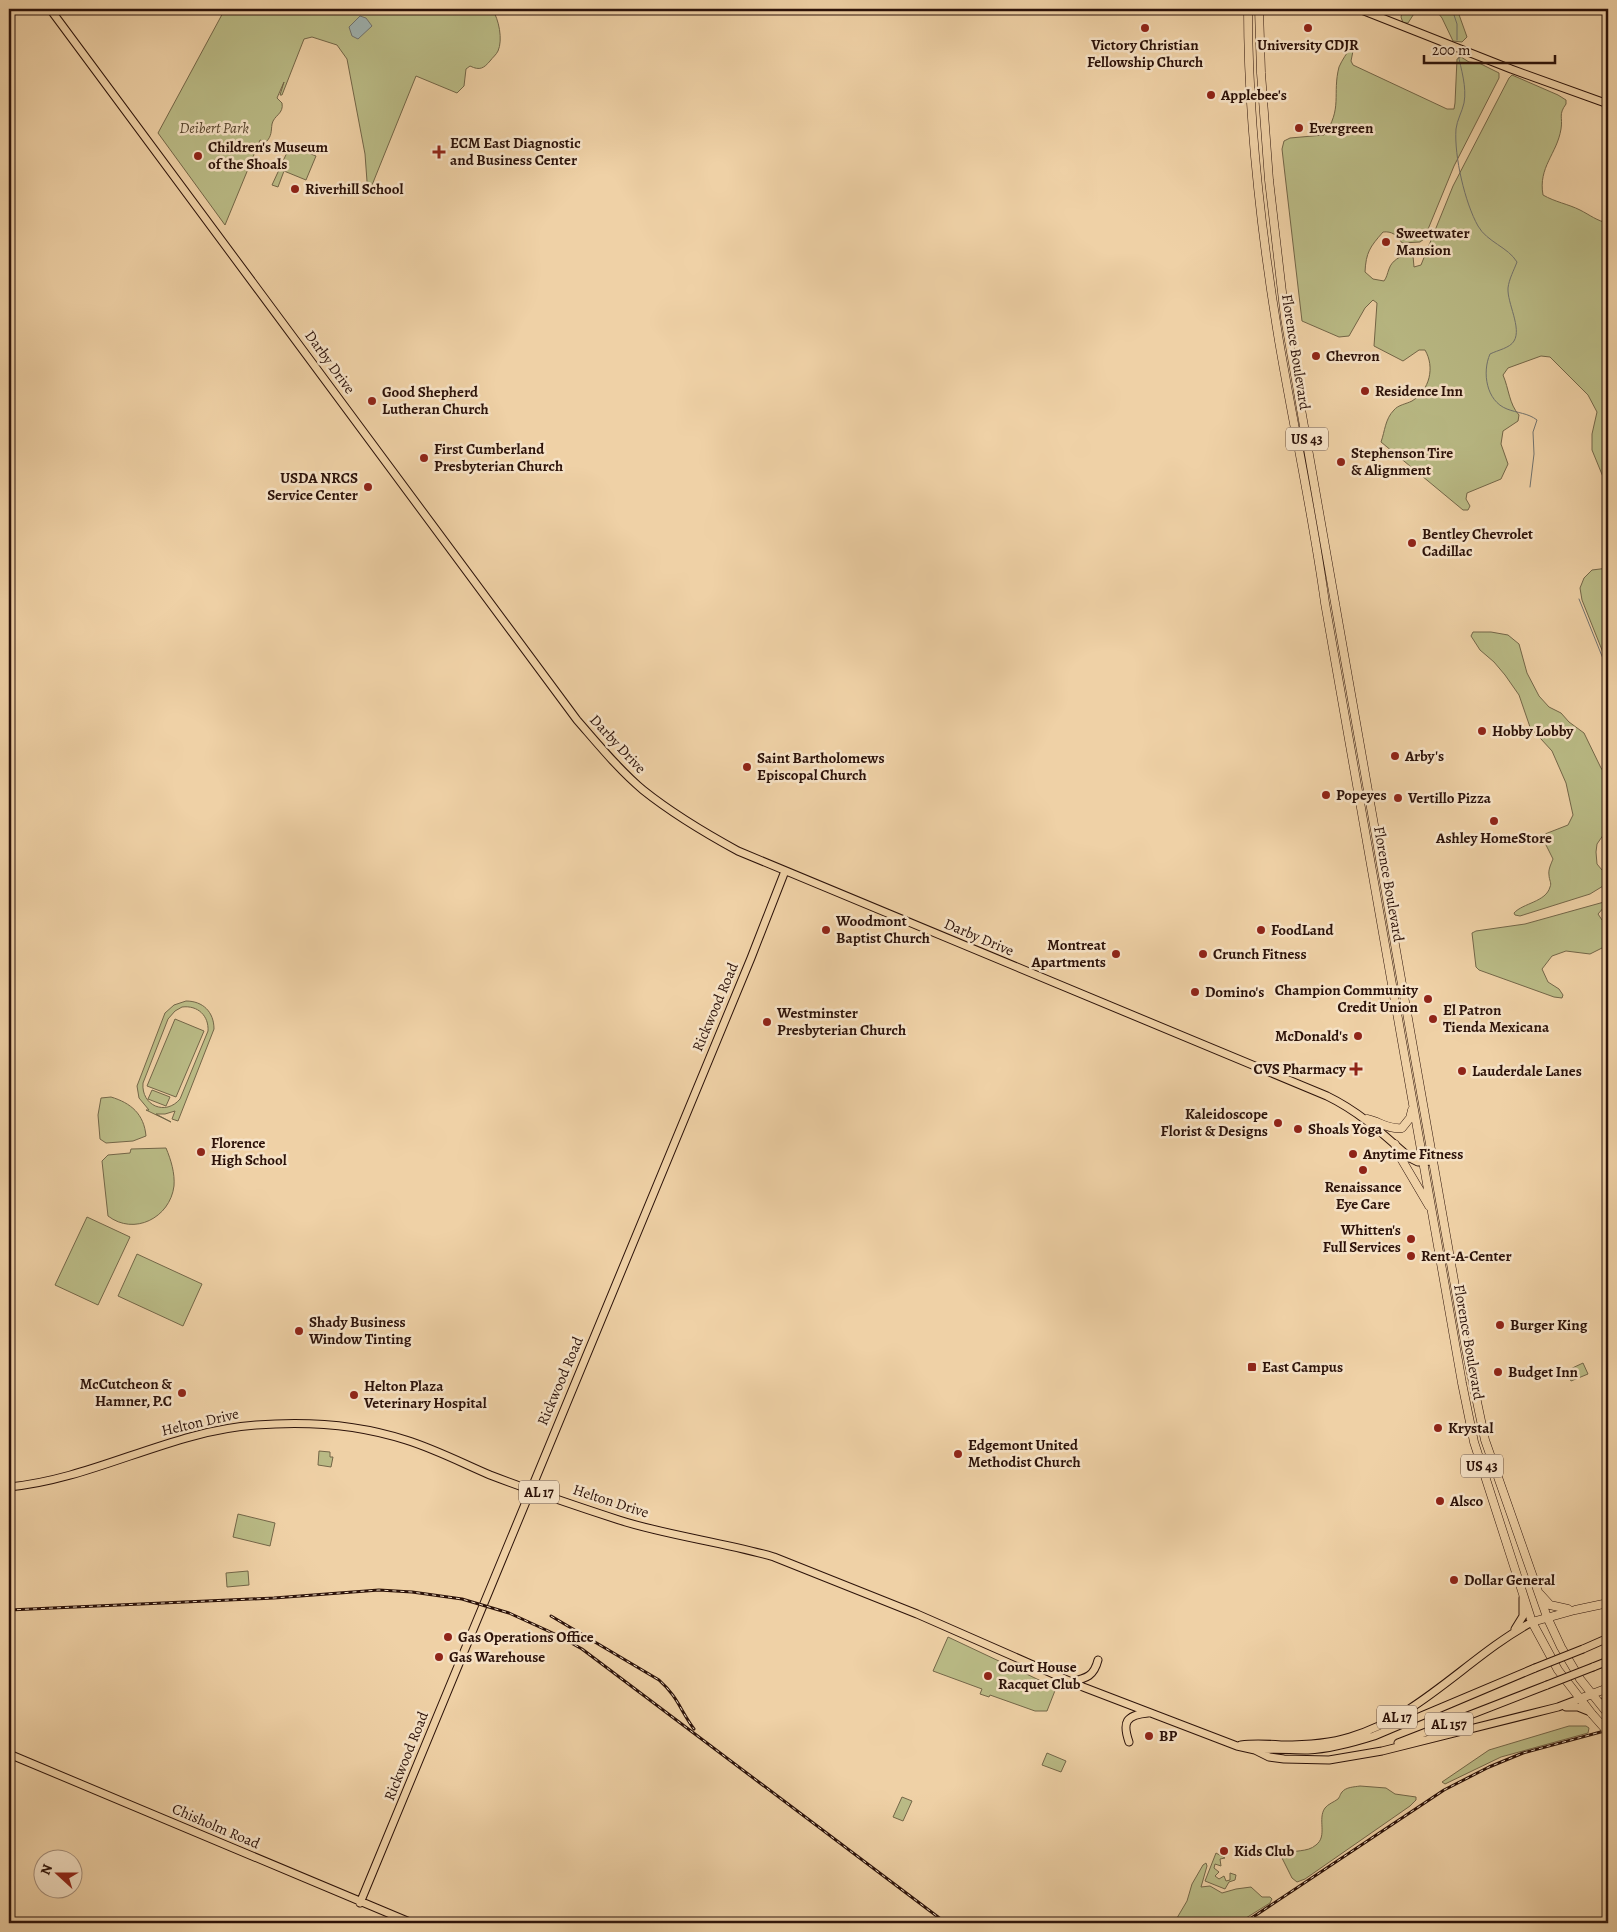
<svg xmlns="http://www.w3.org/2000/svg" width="1617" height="1932" font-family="Alegreya,serif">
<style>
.green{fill:#babb86;stroke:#736648;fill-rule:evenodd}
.water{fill:#9fb4b3;stroke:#71736f}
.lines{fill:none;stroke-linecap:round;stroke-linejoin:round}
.stream{stroke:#71736f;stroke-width:1}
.major-casing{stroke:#2c1209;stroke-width:9}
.highway-casing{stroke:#2c1209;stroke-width:9}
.major{stroke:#efd1a6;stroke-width:7}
.highway{stroke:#efd1a6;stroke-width:8}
.rail-casing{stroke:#2c1209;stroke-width:3}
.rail{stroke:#f5e1c5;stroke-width:1;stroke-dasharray:4;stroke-linecap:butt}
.major-bridge-casing{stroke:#2c1209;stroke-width:9;stroke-linecap:butt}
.highway-bridge-casing{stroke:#2c1209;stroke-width:9;stroke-linecap:butt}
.major-bridge{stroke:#efd1a6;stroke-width:7}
.highway-bridge{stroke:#efd1a6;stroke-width:8}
.poi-dot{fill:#8f2418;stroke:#f5e1c5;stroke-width:2}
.labels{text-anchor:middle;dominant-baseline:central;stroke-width:5;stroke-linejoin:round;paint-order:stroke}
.shield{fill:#f5e1c5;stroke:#685041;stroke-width:1}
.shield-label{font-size:14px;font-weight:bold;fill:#2c1209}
.poi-label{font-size:15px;font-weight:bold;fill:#2c1209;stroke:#f5e1c5;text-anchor:start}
.park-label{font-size:15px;font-style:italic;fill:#57452e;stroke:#f5e1c5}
.street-label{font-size:15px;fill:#2c1209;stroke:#f5e1c5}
</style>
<rect width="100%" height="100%" fill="#efd1a6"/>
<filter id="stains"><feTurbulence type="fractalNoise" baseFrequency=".004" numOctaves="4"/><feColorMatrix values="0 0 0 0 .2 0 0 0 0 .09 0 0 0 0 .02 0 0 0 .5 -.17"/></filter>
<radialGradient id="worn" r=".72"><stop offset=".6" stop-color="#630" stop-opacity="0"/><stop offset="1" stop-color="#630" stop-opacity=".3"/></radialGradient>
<path class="green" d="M225 9H492C499 19 503 40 498 51 496 55 493 57 490 61 484 68 480 71 470 66L466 69 464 86 457 93 416 76 368 195 365 154 347 59 337 45 312 37 304 39 282 95H280L284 82 277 98 282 103C284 114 274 115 272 124 271 131 272 136 266 142L260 140 225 225 158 133Z
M1403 9H1417L1408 23H1403L1401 17Z
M1435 9H1457L1467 37 1462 42 1453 41 1442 18Z
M1354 46 1351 61 1353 65 1447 109H1454L1455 103 1457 59 1461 57 1469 62 1479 63 1499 73V78L1454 166 1424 239 1420 242 1402 243C1397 235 1392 231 1383 232 1370 247 1366 252 1365 272L1373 279 1384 281C1387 277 1387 274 1389 269 1392 260 1400 257 1408 253L1413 256 1414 267 1421 265 1453 186 1509 78 1512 75 1558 95 1566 100V104C1558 115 1563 117 1561 129 1557 154 1538 167 1543 195 1555 202 1568 204 1580 210 1590 215 1597 221 1608 223V329L1605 336 1607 338 1608 334V489L1592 450V434L1597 412 1588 395 1550 357 1541 356 1508 368 1503 375C1509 389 1509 404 1519 415L1518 421 1503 431 1501 444 1508 464 1501 479 1467 493 1466 499 1470 506 1468 510H1463L1381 442C1385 431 1385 419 1394 410 1398 405 1406 404 1412 401 1430 390 1435 367 1425 350H1419L1403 361 1374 346 1377 303 1373 300 1365 308 1349 336 1339 337 1302 321 1282 149 1284 141 1290 138 1324 135C1343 109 1332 94 1339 67 1342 60 1347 53 1351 47Z
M290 146 316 156 306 180 284 171 278 187 272 185Z
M1608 568V665L1582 600 1580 588 1584 578 1592 570Z
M1473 632H1491L1508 635 1519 644 1527 673 1539 696 1549 707 1561 713 1569 722 1584 733 1601 768 1608 778V828L1597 844 1596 852 1597 864 1602 870 1608 871V883L1590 894 1520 916 1515 915 1514 913C1523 903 1546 902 1550 887 1552 883 1549 880 1549 875 1548 870 1551 864 1553 859L1543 839 1545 834 1568 825 1573 815 1566 783 1552 751 1530 727 1519 695 1505 675 1494 662 1480 650 1471 636Z
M1604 902 1605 906 1598 914 1602 920 1608 922V945L1590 954 1566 951 1552 956 1542 969 1548 982 1559 989 1563 995 1562 998 1554 997 1479 970 1476 967 1472 933 1476 931 1525 924Z
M186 1001C203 1001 214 1012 214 1029L178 1121 172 1119 175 1111 165 1114H156L171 1122 146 1110H149L139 1098 137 1086 165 1013 174 1005ZM182 1007C198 1005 209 1016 208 1031L180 1099C166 1116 141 1106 143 1083L168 1019 175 1011Z
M175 1019 204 1031 176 1097 147 1086Z
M152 1090 170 1097 166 1106 148 1099Z
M111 1097C131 1103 144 1114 146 1136L133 1141 106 1143 100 1139 98 1115 101 1098Z
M166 1148C171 1160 175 1173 174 1186 170 1218 134 1236 108 1216L102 1161 108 1155 130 1153 131 1149Z
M87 1217 130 1237 98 1305 55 1285Z
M137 1254 202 1284 183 1326 118 1296Z
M1583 1363 1588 1374 1571 1381 1566 1371Z
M319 1451 330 1452V1457H333L331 1467 318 1465Z
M238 1514 275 1523 270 1546 233 1537Z
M248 1571 249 1585 227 1587 226 1573Z
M948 1637 1056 1688 1047 1711H1035L990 1695 989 1697 980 1694 982 1689 933 1671Z
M1569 1726H1586L1589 1728 1588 1733 1501 1757 1445 1784 1442 1782 1489 1750Z
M1047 1753 1066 1761 1061 1772 1042 1765Z
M1360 1786 1386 1788 1395 1794 1416 1797V1800L1410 1806 1305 1879 1297 1882 1292 1878 1282 1858 1283 1855C1294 1849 1307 1853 1316 1845 1328 1836 1317 1819 1325 1808 1328 1804 1334 1802 1338 1799 1341 1795 1339 1796 1342 1792 1346 1787 1354 1787 1360 1786Z
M902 1797 912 1801 903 1821 893 1817Z
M1216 1853 1225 1858 1220 1859 1221 1866 1215 1864 1214 1868 1219 1872 1215 1876 1219 1879 1224 1876 1226 1881 1230 1880V1873L1236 1875 1235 1880 1229 1882 1225 1889 1205 1881Z
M1206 1863 1207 1866 1201 1887 1210 1886 1222 1893 1236 1889 1251 1887 1262 1897H1270L1272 1899 1270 1903 1238 1923H1174L1187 1901 1192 1884 1203 1865Z"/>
<path class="water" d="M360 16 366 18 372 26 358 39 352 36 349 27Z"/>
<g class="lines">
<path class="stream" d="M1452 9 1457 24V40
M1458 54C1461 69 1467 87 1464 103 1462 112 1457 120 1456 129 1454 156 1465 203 1478 226 1487 242 1508 247 1517 262 1514 270 1509 279 1508 288 1507 303 1522 328 1514 341 1510 348 1498 350 1490 354 1482 372 1486 401 1507 409 1517 413 1528 413 1537 420L1533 432 1534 454 1530 487
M1579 599 1608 671"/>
<g class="major-casing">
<path id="major" d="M50 9 577 720C598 744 619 770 643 790 673 814 705 833 738 851L1327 1096C1360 1112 1383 1134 1410 1158L1418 1162 1433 1161
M1359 9 1511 69 1608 104
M9 1487C94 1479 170 1431 256 1425 306 1421 357 1424 406 1440 435 1449 462 1463 490 1475 532 1491 576 1506 619 1520 669 1536 723 1542 774 1557L917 1614 1083 1687 1237 1746 1255 1750 1269 1757 1284 1759 1329 1760 1382 1751 1558 1707 1579 1699
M1515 1629 1523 1616V1598
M1583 1649 1608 1638
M1593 1667 1608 1661
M1071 1682C1087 1678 1094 1676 1098 1660
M1566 1707H1578L1588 1711
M1129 1742C1122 1722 1126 1715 1148 1713
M1398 1743 1547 1685
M1241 1745C1255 1743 1268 1744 1282 1745 1305 1745 1328 1744 1350 1737 1421 1716 1469 1656 1532 1622
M1256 1750C1273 1748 1290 1750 1308 1750 1331 1749 1352 1743 1374 1736L1535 1668
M9 1754 412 1923
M360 1903 751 958 785 871"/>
</g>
<g class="highway-casing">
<path id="highway" d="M1248 9C1248 119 1261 232 1279 341 1294 429 1313 515 1325 603L1462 1383 1474 1442 1532 1622 1558 1670 1592 1714
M1259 9 1261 73 1269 180 1285 318 1466 1349 1485 1440 1547 1617 1561 1647 1580 1679 1608 1714
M1367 1119C1380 1122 1390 1130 1402 1128L1410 1118 1412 1110
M1395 1144 1399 1155 1429 1206
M1540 1594 1550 1605 1568 1609
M1532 1622 1575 1610 1608 1603
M1579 1699 1608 1688
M1605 1710 1604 1705 1608 1693"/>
</g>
<use href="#major" class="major"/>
<use href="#highway" class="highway"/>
<g class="rail-casing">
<path id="rail" d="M9 1610 274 1598 379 1590 412 1592 462 1599 509 1613 557 1635 582 1649 946 1923
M551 1616 659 1680C678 1697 680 1710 694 1729
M1244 1923 1444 1790 1489 1767 1523 1753 1608 1730"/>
</g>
<use href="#rail" class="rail"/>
<g class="major-bridge-casing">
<path id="major-bridge" d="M1535 1668 1583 1649
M1547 1685 1593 1667"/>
</g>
<g class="highway-bridge-casing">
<path id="highway-bridge" d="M1592 1714 1608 1732"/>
</g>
<use href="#major-bridge" class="major-bridge"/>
<use href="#highway-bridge" class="highway-bridge"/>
</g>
<g class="poi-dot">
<circle cx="1145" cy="28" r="5"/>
<circle cx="1308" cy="28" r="5"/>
<circle cx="1211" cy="95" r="5"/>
<circle cx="1299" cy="128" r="5"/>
<path d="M436.5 144.5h5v5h5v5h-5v5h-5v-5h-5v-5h5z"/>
<circle cx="198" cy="156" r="5"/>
<circle cx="295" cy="189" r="5"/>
<circle cx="1386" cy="242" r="5"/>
<circle cx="1316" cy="356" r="5"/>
<circle cx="1365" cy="391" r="5"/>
<circle cx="372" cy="401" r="5"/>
<circle cx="424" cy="458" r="5"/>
<circle cx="1341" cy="462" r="5"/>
<circle cx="368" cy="487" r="5"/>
<circle cx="1412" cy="543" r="5"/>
<circle cx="1482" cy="731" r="5"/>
<circle cx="1395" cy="756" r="5"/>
<circle cx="747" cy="767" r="5"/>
<circle cx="1326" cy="795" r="5"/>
<circle cx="1398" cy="798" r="5"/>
<circle cx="1494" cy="821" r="5"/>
<circle cx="826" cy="930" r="5"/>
<circle cx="1261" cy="930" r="5"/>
<circle cx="1116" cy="954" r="5"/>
<circle cx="1203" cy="954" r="5"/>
<circle cx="1195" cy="992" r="5"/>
<circle cx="1428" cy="999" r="5"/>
<circle cx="1433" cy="1019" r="5"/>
<circle cx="767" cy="1022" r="5"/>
<circle cx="1358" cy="1036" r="5"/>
<path d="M1353.5 1061.5h5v5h5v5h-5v5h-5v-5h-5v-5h5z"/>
<circle cx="1462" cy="1071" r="5"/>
<circle cx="1278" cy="1123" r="5"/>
<circle cx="1298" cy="1129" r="5"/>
<circle cx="201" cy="1152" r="5"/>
<circle cx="1353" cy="1154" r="5"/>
<circle cx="1363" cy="1170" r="5"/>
<circle cx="1411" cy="1239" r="5"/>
<circle cx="1411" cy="1256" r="5"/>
<circle cx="1500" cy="1325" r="5"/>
<circle cx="299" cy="1331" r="5"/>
<rect x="1247" y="1362" width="10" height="10" rx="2.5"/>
<circle cx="1498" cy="1372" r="5"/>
<circle cx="182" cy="1393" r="5"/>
<circle cx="354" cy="1395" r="5"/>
<circle cx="1438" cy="1428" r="5"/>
<circle cx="958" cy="1454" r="5"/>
<circle cx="1440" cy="1501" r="5"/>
<circle cx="1454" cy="1580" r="5"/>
<circle cx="448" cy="1637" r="5"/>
<circle cx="439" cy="1657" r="5"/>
<circle cx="988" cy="1676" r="5"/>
<circle cx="1149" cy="1736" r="5"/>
<circle cx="1224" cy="1851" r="5"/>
</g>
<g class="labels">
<g class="shield">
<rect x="1286" y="427.5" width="42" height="23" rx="4"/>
<rect x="1461" y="1454.5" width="42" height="23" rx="4"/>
<rect x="519" y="1480.5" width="40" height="23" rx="4"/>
<rect x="1377" y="1705.5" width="40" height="23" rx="4"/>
<rect x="1425" y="1712.5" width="48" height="23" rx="4"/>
</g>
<g class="shield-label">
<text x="1307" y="439">US 43</text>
<text x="1482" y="1466">US 43</text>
<text x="539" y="1492">AL 17</text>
<text x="1397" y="1717">AL 17</text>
<text x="1449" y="1724">AL 157</text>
</g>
<g class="poi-label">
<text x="1145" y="45" text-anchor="middle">Victory Christian<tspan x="1145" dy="17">Fellowship Church</tspan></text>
<text x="1308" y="45" text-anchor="middle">University CDJR</text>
<text x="1221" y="95">Applebee's</text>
<text x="1309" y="128">Evergreen</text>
<text x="450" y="143">ECM East Diagnostic<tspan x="450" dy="17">and Business Center</tspan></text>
<text x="208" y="147">Children's Museum<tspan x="208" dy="17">of the Shoals</tspan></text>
<text x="305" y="189">Riverhill School</text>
<text x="1396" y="233">Sweetwater<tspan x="1396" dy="17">Mansion</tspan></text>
<text x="1326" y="356">Chevron</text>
<text x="1375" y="391">Residence Inn</text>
<text x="382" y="392">Good Shepherd<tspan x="382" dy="17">Lutheran Church</tspan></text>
<text x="434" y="449">First Cumberland<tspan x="434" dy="17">Presbyterian Church</tspan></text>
<text x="1351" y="453">Stephenson Tire<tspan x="1351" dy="17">&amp; Alignment</tspan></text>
<text x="358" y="478" text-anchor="end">USDA NRCS<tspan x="358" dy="17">Service Center</tspan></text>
<text x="1422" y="534">Bentley Chevrolet<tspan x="1422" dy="17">Cadillac</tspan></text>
<text x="1492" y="731">Hobby Lobby</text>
<text x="1405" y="756">Arby's</text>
<text x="757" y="758">Saint Bartholomews<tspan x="757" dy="17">Episcopal Church</tspan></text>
<text x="1336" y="795">Popeyes</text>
<text x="1408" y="798">Vertillo Pizza</text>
<text x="1494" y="838" text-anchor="middle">Ashley HomeStore</text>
<text x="836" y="921">Woodmont<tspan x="836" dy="17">Baptist Church</tspan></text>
<text x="1271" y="930">FoodLand</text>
<text x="1106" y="945" text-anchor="end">Montreat<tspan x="1106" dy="17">Apartments</tspan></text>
<text x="1213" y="954">Crunch Fitness</text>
<text x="1418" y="990" text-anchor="end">Champion Community<tspan x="1418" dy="17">Credit Union</tspan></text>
<text x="1205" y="992">Domino's</text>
<text x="1443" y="1010">El Patron<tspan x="1443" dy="17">Tienda Mexicana</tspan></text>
<text x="777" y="1013">Westminster<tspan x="777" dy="17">Presbyterian Church</tspan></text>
<text x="1348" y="1036" text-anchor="end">McDonald's</text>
<text x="1346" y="1069" text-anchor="end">CVS Pharmacy</text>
<text x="1472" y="1071">Lauderdale Lanes</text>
<text x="1268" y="1114" text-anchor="end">Kaleidoscope<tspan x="1268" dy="17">Florist &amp; Designs</tspan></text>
<text x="1308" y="1129">Shoals Yoga</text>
<text x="211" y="1143">Florence<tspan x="211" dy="17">High School</tspan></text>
<text x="1363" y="1154">Anytime Fitness</text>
<text x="1363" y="1187" text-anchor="middle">Renaissance<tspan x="1363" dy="17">Eye Care</tspan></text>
<text x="1401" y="1230" text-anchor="end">Whitten's<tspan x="1401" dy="17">Full Services</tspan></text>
<text x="1421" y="1256">Rent-A-Center</text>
<text x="309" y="1322">Shady Business<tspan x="309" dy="17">Window Tinting</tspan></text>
<text x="1510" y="1325">Burger King</text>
<text x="1262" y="1367">East Campus</text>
<text x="1508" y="1372">Budget Inn</text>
<text x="172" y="1384" text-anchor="end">McCutcheon &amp;<tspan x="172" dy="17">Hamner, P.C</tspan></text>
<text x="364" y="1386">Helton Plaza<tspan x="364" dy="17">Veterinary Hospital</tspan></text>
<text x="1448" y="1428">Krystal</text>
<text x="968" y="1445">Edgemont United<tspan x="968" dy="17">Methodist Church</tspan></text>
<text x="1450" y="1501">Alsco</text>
<text x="1464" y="1580">Dollar General</text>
<text x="458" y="1637">Gas Operations Office</text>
<text x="449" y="1657">Gas Warehouse</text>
<text x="998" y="1667">Court House<tspan x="998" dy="17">Racquet Club</tspan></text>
<text x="1159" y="1736">BP</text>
<text x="1234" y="1851">Kids Club</text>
</g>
<g class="park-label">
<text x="214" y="128">Deibert Park</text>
</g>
<g class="street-label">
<text transform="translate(1296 352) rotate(81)">Florence Boulevard</text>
<text transform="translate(330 362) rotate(54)">Darby Drive</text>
<text transform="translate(618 744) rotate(47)">Darby Drive</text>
<text transform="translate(1389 884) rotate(80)">Florence Boulevard</text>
<text transform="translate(979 937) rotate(23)">Darby Drive</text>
<text transform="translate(715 1007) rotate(-67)">Rickwood Road</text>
<text transform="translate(1469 1342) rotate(80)">Florence Boulevard</text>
<text transform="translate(560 1381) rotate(-67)">Rickwood Road</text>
<text transform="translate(200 1422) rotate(-13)">Helton Drive</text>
<text transform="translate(611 1501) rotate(18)">Helton Drive</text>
<text transform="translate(406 1756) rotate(-68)">Rickwood Road</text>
<text transform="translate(216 1826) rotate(23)">Chisholm Road</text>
</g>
</g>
<rect width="1617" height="1932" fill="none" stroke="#efd1a6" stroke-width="30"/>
<rect x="10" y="10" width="1597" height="1912" fill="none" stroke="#2c1209" stroke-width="2.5"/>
<rect x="15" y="15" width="1587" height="1902" fill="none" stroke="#2c1209"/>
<g transform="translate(58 1874) rotate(291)"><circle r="24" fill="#f5e1c5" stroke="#a58e7a"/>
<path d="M0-4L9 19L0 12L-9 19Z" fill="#8f2418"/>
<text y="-8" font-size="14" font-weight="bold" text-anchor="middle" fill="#2c1209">N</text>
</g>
<path d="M1424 55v8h131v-8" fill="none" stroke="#2c1209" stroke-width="2.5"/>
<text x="1432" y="55" font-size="15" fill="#2c1209" stroke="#f5e1c5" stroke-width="4" paint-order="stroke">200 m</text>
<rect width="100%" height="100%" filter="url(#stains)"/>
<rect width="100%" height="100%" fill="url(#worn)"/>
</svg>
